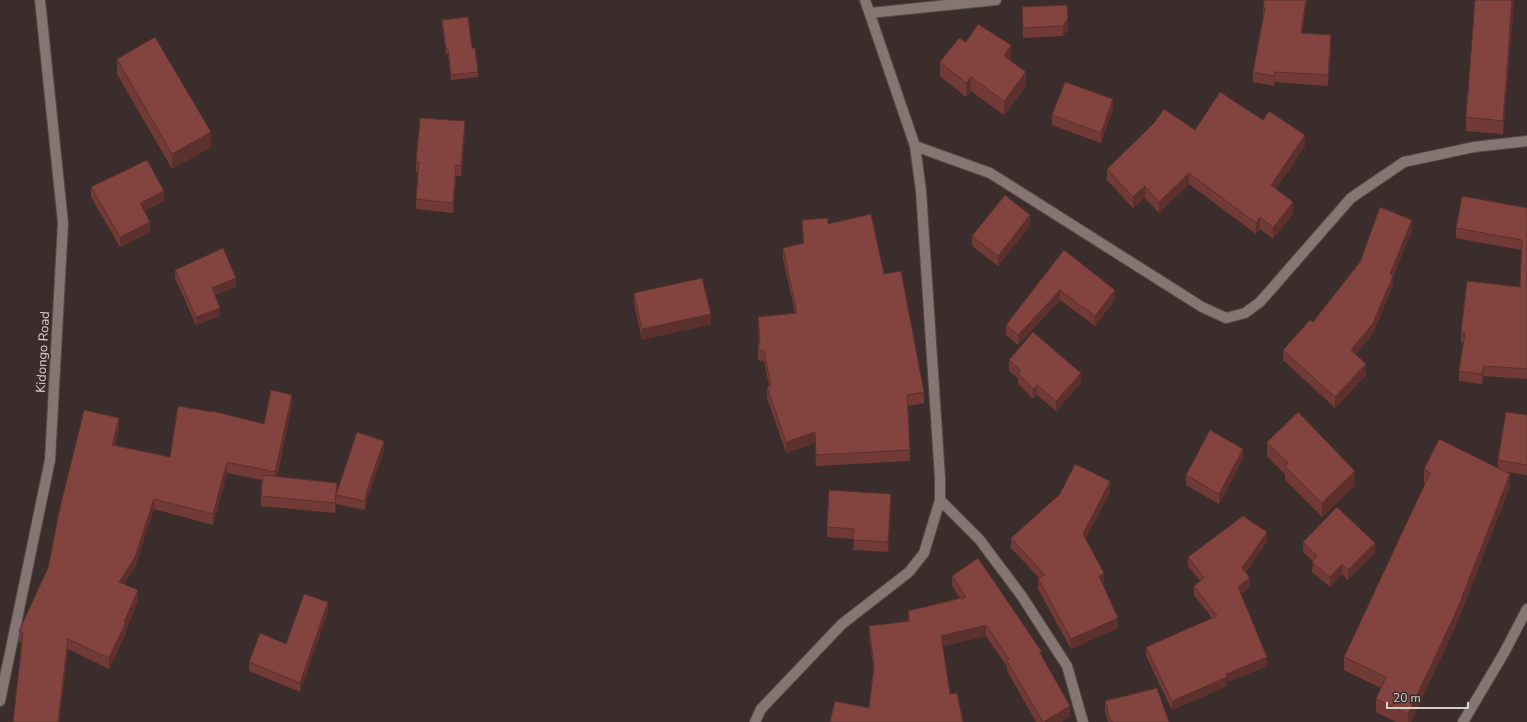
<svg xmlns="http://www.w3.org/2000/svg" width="1527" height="722" font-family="'Nunito Sans',sans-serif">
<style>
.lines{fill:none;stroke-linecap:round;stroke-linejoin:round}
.minor-casing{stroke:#544a48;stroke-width:12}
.minor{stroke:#857573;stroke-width:10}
.wall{fill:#713a36}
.shaded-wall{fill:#5c302c}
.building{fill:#83443f;stroke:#5c302c}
.labels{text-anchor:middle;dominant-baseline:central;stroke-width:3.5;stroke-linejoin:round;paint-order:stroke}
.street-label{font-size:13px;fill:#d7cfce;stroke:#3b2d2c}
</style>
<rect width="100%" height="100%" fill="#3b2d2c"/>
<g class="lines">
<g class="minor-casing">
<path id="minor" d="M870 13 996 0
M915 146 990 173 1202 307 1226 318 1245 313 1260 302 1351 198 1404 162 1474 147 1527 141
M940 500 979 539 1021 595 1067 666 1083 722
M0 701 50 460 63 223 40 0
M755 722 761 709 842 624 909 572 924 553 940 500V478L921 191 915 146 865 0
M1463 722 1504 653 1527 609"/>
</g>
<use href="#minor" class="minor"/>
</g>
<path class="wall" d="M1264 0 1303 33 1331 46 1328 86 1275 82 1274 86 1253 82V72L1263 18V7Z
M1514 0 1503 134 1466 131V117Z
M1022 7 1068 29 1063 36 1023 38Z
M442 20 472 48 478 72V77L451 80 448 54H446L442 25Z
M966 42 1011 60 1010 61 1026 86 1004 115 971 91 966 97 940 76V62Z
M117 59 211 147 172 169 117 74Z
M1113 109 1101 143 1052 125V115Z
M1263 120 1305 146 1276 189 1293 213 1273 239 1260 229 1256 234 1189 184 1159 213 1145 198 1133 208 1107 180V169L1195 130Z
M465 132 461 176H456L453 213 416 209V199L418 172H416V162Z
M91 187 164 201 144 211 150 232 120 247 91 197Z
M1527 208V379L1484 376 1482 384 1459 381V371L1463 343 1461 342V332L1520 287 1521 250 1456 238V228Z
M802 220 828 224 884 274 924 392V403L908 406 910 461 816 466 815 443 786 453 767 398V387L769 386 764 361 758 360V349L759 342 758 328V317L795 313 783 259V248L803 243Z
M1030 225 998 266 972 246V236Z
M1412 230 1393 277V286L1373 333 1355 355 1366 375 1335 408 1283 360V350Z
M1064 250 1115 300 1095 326 1060 300 1018 345 1006 335V325Z
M175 270 236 286 215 295 220 316 196 325 175 278Z
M634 293 711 324 642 340 634 303Z
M1009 360 1081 383 1056 411 1037 395 1033 399 1018 383V378L1009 371Z
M292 405 277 476 337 492 384 450 367 499 365 510 336 504 335 513 261 506V496L262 480 227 473 213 525 154 509 135 567 124 584 138 601 126 630V633L109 669 68 649 59 722H13L22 643 19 642V631L48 568 119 429 115 445 170 457 264 424Z
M1527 415V475L1506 472 1510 487 1457 623 1411 722H1396L1376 712V699L1381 688 1344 670V657L1426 483H1424V469L1498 468V460Z
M1267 442 1355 485 1322 517 1285 480V474L1267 456Z
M1243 459 1219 504 1186 485V475Z
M1110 492 1085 539 1104 583 1102 584 1118 628 1071 649 1038 589 1039 578 1011 548V538Z
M891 504 888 552 853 550 854 539 827 537V527Z
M1267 541 1246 572 1250 587 1241 594 1267 666 1227 682V686L1172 710 1146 656V647L1212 618 1194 595V586L1200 581 1188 566V557Z
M1303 542 1375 553 1348 580 1342 574 1330 587 1312 572 1313 561 1303 552Z
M952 576 1042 657 1070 716 1061 722H1036L1007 671V667L986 636 943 646 950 694 869 708 874 671 869 637V626L908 621V611L960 598 952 586Z
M328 611 300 692 249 671V662L286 644Z
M1105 701 1169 722H1108L1105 711Z"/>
<path class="shaded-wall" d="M1306 0H1307L1301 43V33Z
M1512 0H1514L1503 134V121Z
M1068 18V29L1063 36V26Z
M1331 35V46L1328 86V75Z
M1011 45V60L1004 70V56Z
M1026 72V86L1004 115V101Z
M1275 72V82L1274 86V76Z
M971 77V91L966 97V83Z
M1113 99V109L1101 143V133Z
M465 121V132L461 176V166Z
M211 132V147L172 169V154Z
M1305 135V146L1271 196V185Z
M456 165V176L453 213V203Z
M1189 173V184L1159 213V202Z
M1145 186V198L1133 208V197Z
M164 191V201L140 213V203Z
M1293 202V213L1273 239V228Z
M1030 215V225L998 266V256Z
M1260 217V229L1256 234V223Z
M1412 220V230L1393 277V286L1373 333 1351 361V350L1390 274Z
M150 222V232L120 247V237Z
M236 278V286L212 296V288Z
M1060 290V300L1018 345V335Z
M1115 290V300L1095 326V316Z
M220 308V316L196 325V317Z
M711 314V324L642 340V329Z
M1366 364V375L1335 408V397Z
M1484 366V376L1482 384V374Z
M1081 373V383L1056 411V401Z
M1037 385V395L1033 399V389Z
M292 395V405L275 483V472Z
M119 418V429L112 455V445Z
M815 432V443L786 453V442Z
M384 441V450L367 499 365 510V501L367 490Z
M1243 449V459L1219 504V494Z
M227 462V473L213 525V514Z
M1355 471V485L1322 517V503Z
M1510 474V487L1457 623 1411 722H1408V714Z
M1110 481V492L1083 544V534Z
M337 483V493L336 495 335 513V503Z
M891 494V504L888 552V542Z
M154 499V509L135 567 119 592V582Z
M1267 532V541L1242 577V568Z
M1375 543V553L1348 580V570Z
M1342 564V574L1330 587V577Z
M1104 573V583L1099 586V576Z
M1250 578V587L1238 596V587Z
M138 590V601L126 630V633L109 669V658Z
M328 602V611L300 692V683Z
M1118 618V628L1071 649V639Z
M986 625V636L941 646V636Z
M68 639V649L59 722H58Z
M1267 657V666L1227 682V686L1172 710V701L1226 674Z
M1070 706V716L1061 722H1043Z"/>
<path class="building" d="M1264 0H1306L1301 33 1331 35 1328 75 1275 72 1274 76 1253 72 1265 8 1263 7Z
M1475 0H1512L1503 121 1466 117Z
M1067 5 1068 18 1063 26 1023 28 1022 7Z
M468 17 472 48H475L478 72 451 75 448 49H446L442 20Z
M978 24 1011 45 1004 56 1026 72 1004 101 971 77 966 83 940 62 959 38 966 42Z
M155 37 211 132 172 154 117 59Z
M1065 82 1113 99 1101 133 1052 115Z
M1220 92 1263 120 1269 111 1305 135 1271 185 1293 202 1273 228 1260 217 1256 223 1189 173 1159 202 1145 186 1133 197 1107 169 1154 123 1164 109 1195 130Z
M420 118 465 121 461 166 456 165 453 203 416 199 419 162H416Z
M147 160 164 191 140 203 150 222 120 237 91 187Z
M1005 195 1030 215 998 256 972 236Z
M1462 196 1527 208V369L1484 366 1482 374 1459 371 1465 333 1461 332 1467 281 1520 287 1522 240 1456 228Z
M1380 207 1412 220 1390 274 1393 276 1373 323 1351 350 1366 364 1335 397 1283 350 1310 320 1313 322 1360 262Z
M871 214 884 274 901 271 924 392 907 395 910 450 816 455 815 432 786 442 767 387 771 386 764 351 758 349 760 338 758 317 797 313 783 248 804 243 802 220 828 218V224Z
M223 248 236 278 212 288 220 308 196 317 175 270Z
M1064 250 1115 290 1095 316 1060 290 1018 335 1006 325Z
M702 278 711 314 642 329 634 293Z
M1033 332 1081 373 1056 401 1037 385 1033 389 1018 373 1020 370 1009 360Z
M271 390 292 395 275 472 227 462 213 514 154 499 135 557 119 582 138 590 124 622H126L109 658 68 639 58 722H13L23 633 19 631 48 568 59 512 84 410 119 418 112 445 170 457 178 406 212 412V411L264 424Z
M1298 412 1355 471 1322 503 1285 466 1288 463 1267 442Z
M1506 412 1527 415V465L1498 460Z
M1210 430 1243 449 1219 494 1186 475Z
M357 432 384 441 367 490 365 501 336 495Z
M1439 439 1510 474 1457 610 1408 714 1376 699 1386 677 1344 657 1430 473 1424 469Z
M1075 464 1110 481 1083 534 1104 573 1099 576 1118 618 1071 639 1038 578 1045 575 1011 538 1060 494Z
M263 475 337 483 335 503 261 496Z
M829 490 891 494 888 542 853 540 854 529 827 527Z
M1337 507 1375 543 1348 570 1342 564 1330 577 1312 562 1317 556 1303 542Z
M1243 516 1267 532 1242 568 1250 578 1238 587 1267 657 1226 674 1227 677 1172 701 1146 647 1217 616 1194 586 1204 578 1188 557Z
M978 558 1042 652 1040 653 1070 706 1043 722 1007 661 1009 659 986 625 941 636 950 694 957 693 963 722H830L835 701 869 708 874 666 869 626 910 621 908 611 966 597 952 576Z
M304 594 328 602 300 683 249 662 260 633 286 644Z
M1157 688 1169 722H1112V720H1110L1105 701Z"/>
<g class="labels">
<g class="street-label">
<text transform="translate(43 352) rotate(-87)">Kidongo Road</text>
</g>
</g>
<path d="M1387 702v6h81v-6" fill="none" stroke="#d7cfce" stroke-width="2"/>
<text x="1393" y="702" font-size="12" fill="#d7cfce" stroke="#3b2d2c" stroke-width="3" paint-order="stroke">20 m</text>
</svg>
